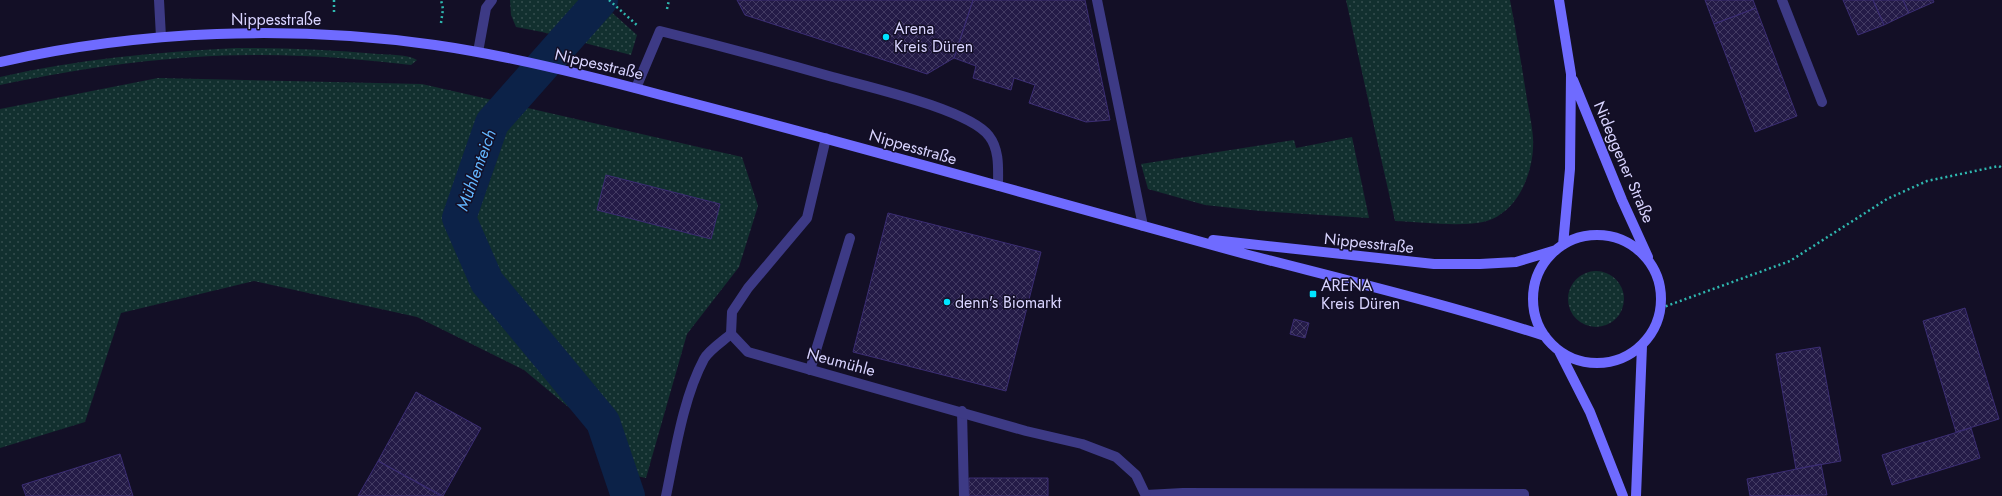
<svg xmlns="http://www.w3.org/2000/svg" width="2002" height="496" font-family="Jost,sans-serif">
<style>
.grass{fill:url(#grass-dots)}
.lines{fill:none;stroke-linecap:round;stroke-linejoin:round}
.canal{stroke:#0c2248;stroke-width:34}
.building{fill:url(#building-cross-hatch);stroke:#3b2d73}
.path{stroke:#2fb8b0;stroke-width:2.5;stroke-dasharray:2 3;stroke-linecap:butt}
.lane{stroke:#3d3a85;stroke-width:10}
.street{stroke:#3d3a85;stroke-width:10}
.secondary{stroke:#6f6bff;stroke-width:10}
.poi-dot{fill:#00e5ff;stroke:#130f26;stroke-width:1.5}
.labels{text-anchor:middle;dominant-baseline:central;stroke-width:3;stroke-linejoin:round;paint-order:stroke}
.street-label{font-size:16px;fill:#d9d4ff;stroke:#130f26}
.poi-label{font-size:16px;fill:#d9d4ff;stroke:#130f26;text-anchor:start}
.water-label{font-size:17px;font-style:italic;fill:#62b6ff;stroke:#130f26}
</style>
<defs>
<pattern id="grass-dots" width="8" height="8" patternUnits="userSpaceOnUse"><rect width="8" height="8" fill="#12302f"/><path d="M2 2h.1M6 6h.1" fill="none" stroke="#344d4e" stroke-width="1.8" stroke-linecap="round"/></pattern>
<pattern id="building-cross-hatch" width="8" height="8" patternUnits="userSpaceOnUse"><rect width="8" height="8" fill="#241b47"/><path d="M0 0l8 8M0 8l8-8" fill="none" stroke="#433b63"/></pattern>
</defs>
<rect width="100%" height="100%" fill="#130f26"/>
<path class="grass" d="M510 0H598L637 35 631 55 542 32 516 27 511 15Z
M1346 0H1510C1516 31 1521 62 1526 93 1528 107 1532 123 1533 138 1535 171 1518 214 1483 222 1458 227 1420 222 1395 221Z
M236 48C284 48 331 50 378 54 390 55 407 54 417 60L411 65C375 61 339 57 302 56 201 51 98 64 0 85V77C78 59 157 52 236 48Z
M158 78 422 84 742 157 758 206 739 267 687 334 646 478 622 473 603 436 524 370 417 317 254 281 121 313 85 422 0 448V109Z
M1352 137 1369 218 1260 211 1205 205 1148 189 1141 164 1294 140 1296 148Z
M1568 299a28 28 0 1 1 56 0a28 28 0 1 1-56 0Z"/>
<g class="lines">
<path class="canal" d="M601 0 492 123 459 218 487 282 603 422 628 496"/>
</g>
<path class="building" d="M737 0H973L954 58 927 74 745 15Z
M973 0H1085L1110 120 1086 122 1029 103 1035 85 1014 78 1011 90 973 78 976 66 954 58Z
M1705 0H1753L1756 8 1714 24Z
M1843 0H1873L1884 25 1858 35Z
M1873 0H1903L1909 13 1884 25Z
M1903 0H1933L1934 2 1909 13Z
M1756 8 1797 116 1755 132 1714 24Z
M606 175 720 204 711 239 597 210Z
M888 213 1041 252 1006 391 853 352Z
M1965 308 1999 419 1956 432 1923 321Z
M1294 319 1309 323 1305 338 1290 334Z
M1820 347 1841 461 1796 469 1776 354Z
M416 392 481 428 443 496 378 461Z
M1971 428 1980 458 1892 485 1882 455Z
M120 454 133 496H26L22 485Z
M378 461 441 496H358Z
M1821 464 1827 495 1750 496 1747 479Z
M969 478H1048V496H969Z"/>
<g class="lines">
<path class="path" d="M334 0V13
M609 0 638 26
M667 9 669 0
M441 23 443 9 441 0
M1661 308 1790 261 1887 199 1927 181 1999 166 2002 168"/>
<path class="lane" d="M159 0 161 37
M1097 0 1143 226
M1782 0 1822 102
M478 52 486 8 492 0
M636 88 660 31C717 45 773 60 829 76 864 86 969 109 989 136 1000 150 998 170 998 186
M810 370 850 238
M962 411 964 496
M1146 495 1183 493 1524 494V496
M666 496C675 453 683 398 704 359 709 350 723 341 731 334"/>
<path class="street" d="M826 138 807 218 748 288 732 312 731 334 748 352 1026 431 1082 444 1116 457 1136 475 1146 496"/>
<path class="secondary" d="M1559 0 1571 74 1570 169 1563 245
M0 62C142 30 291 25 435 45 511 56 587 75 661 95 774 124 887 155 999 186 1081 209 1163 232 1245 254 1345 280 1446 304 1545 336
M1573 80 1622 200 1648 257
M1533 299a64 64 0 1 1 128 0a64 64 0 1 1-128 0Z
M1213 240 1434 264H1480L1516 262 1556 250
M1559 351 1590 412 1623 496
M1636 496 1642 346"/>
</g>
<g class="poi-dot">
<circle cx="886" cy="37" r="4"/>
<rect x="1309" y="290" width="8" height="8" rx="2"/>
<circle cx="947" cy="302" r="4"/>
</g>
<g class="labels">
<g class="street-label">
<text x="276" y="19">Nippesstraße</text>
<text transform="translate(599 64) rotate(13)">Nippesstraße</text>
<text transform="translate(913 147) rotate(16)">Nippesstraße</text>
<text transform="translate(1624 162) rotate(67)">Nideggener Straße</text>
<text transform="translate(1369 243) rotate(6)">Nippesstraße</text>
<text transform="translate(841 362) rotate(15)">Neumühle</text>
</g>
<g class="poi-label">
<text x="894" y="28">Arena<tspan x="894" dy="18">Kreis Düren</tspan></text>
<text x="1321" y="285">ARENA<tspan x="1321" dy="18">Kreis Düren</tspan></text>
<text x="955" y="302">denn's Biomarkt</text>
</g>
<g class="water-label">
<text transform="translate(476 170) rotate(-70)">Mühlenteich</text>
</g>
</g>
</svg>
